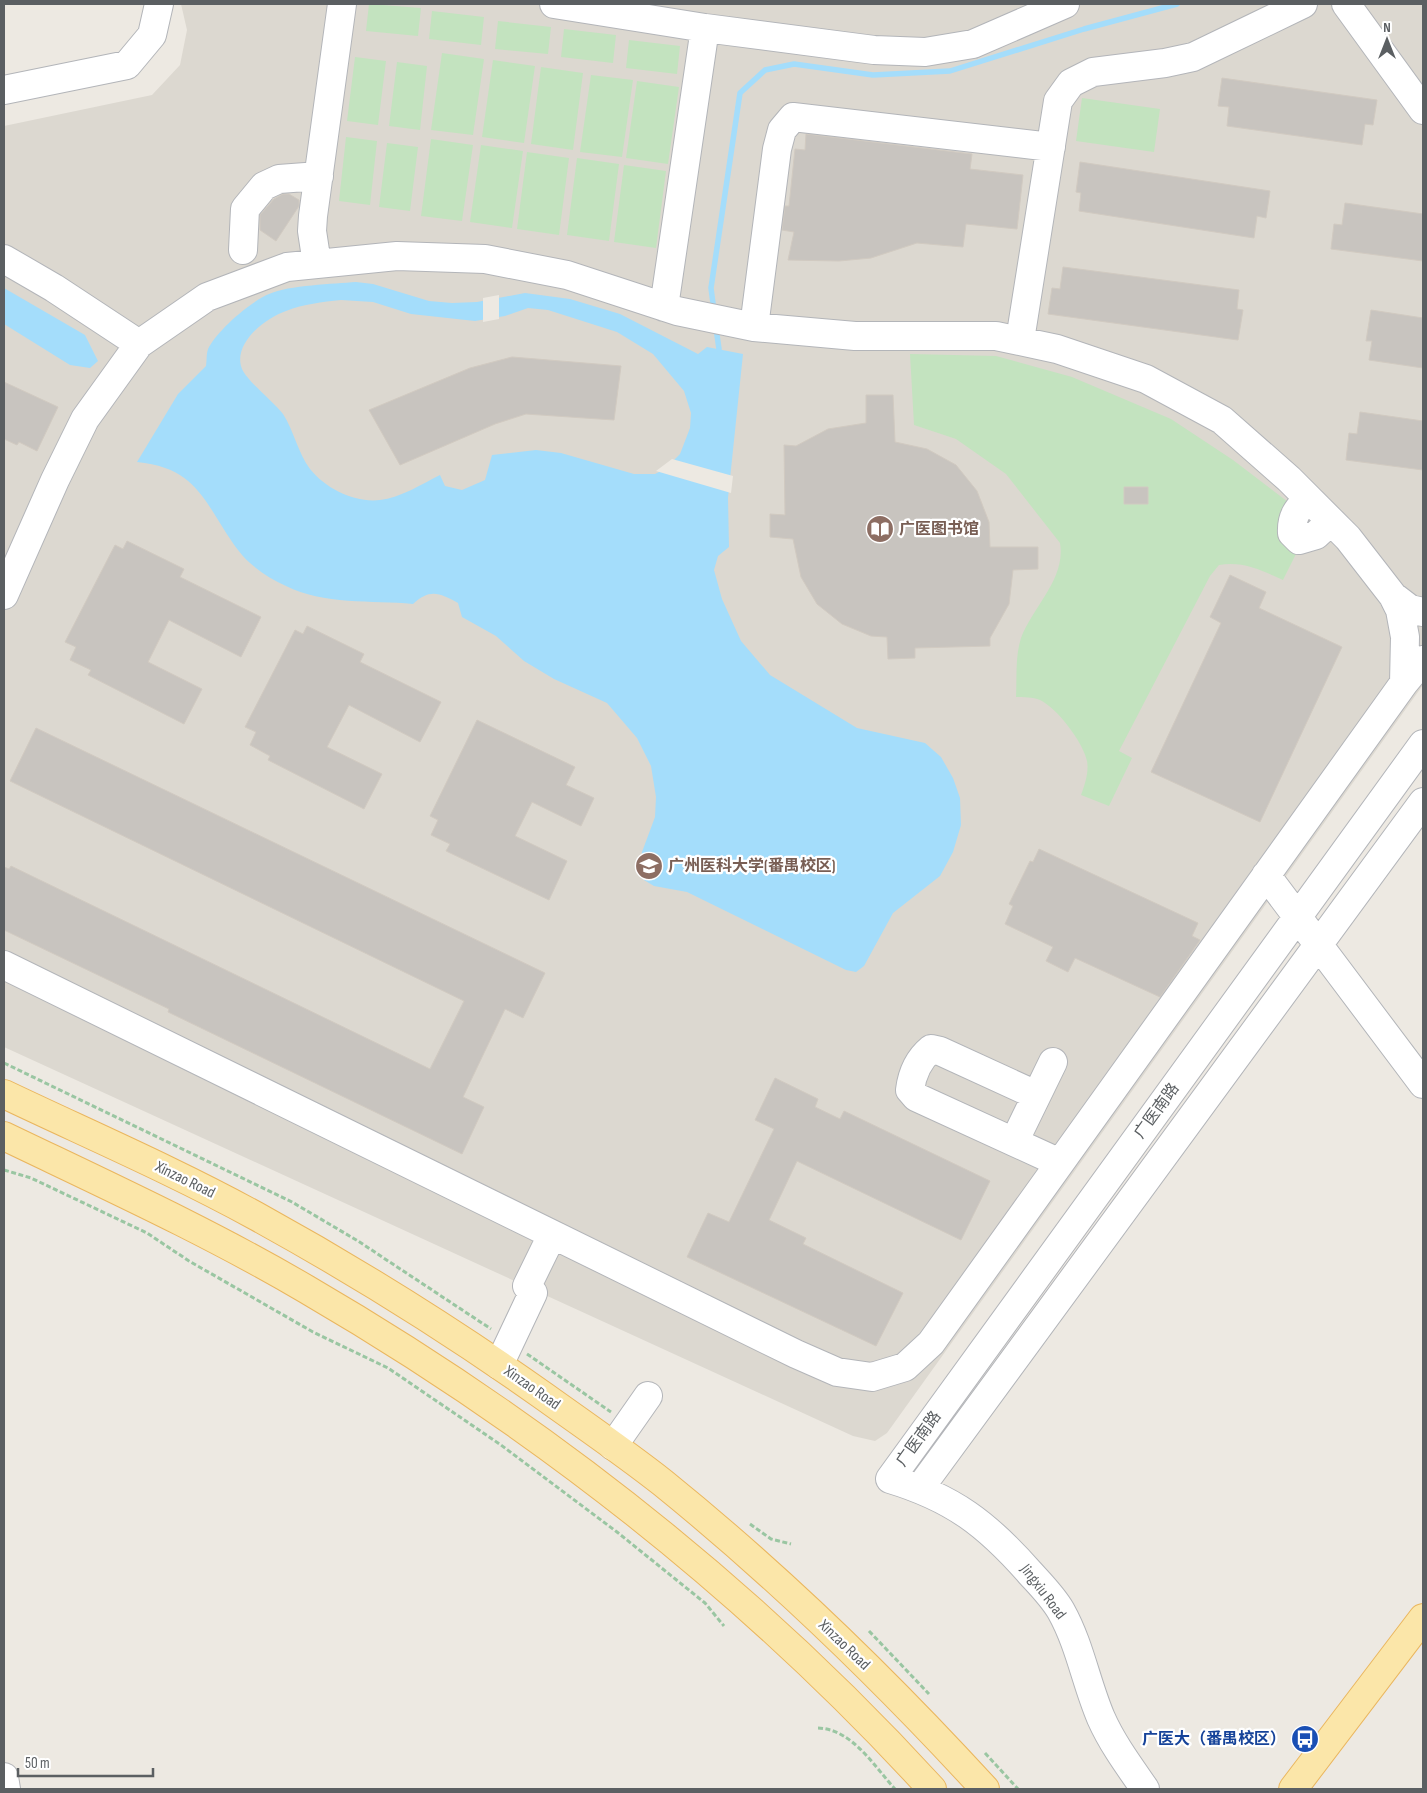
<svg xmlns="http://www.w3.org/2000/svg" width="1427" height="1793" font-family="'Sofia Sans Condensed','Noto Sans SC',sans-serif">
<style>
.education{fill:#dcd8d0}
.green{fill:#c3e3bf}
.water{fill:#a4ddfb;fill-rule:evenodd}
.pier{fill:#ede9e2}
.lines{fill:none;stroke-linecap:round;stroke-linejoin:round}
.stream{stroke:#a4ddfb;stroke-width:5.5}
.building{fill:#c8c4bf;stroke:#d1cac1}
.minor-casing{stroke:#b3b5b9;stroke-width:30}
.major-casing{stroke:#eab65e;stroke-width:30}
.path{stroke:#9ac6a2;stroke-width:3;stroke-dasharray:5 2.5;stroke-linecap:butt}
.minor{stroke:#fff;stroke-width:28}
.major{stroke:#fbe6a9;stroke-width:28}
.labels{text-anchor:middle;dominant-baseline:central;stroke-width:4.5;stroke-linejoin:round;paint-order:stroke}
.education-label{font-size:16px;font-weight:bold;fill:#785e54;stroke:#fff;text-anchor:start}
.street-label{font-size:16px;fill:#5b5f62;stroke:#fff}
.transit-label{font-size:16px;font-weight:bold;fill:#164399;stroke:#fff;text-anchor:end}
</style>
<rect width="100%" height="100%" fill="#ede9e2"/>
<path class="education" d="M181 4H1423V685L887 1433 875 1441 853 1436 4 1047V126L152 95 180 65 187 30Z"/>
<path class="green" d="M369 4 421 8 418 36 366 31Z
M432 11 484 17 481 45 429 39Z
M498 21 551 27 548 54 495 49Z
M564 29 616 35 613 63 561 57Z
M629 40 680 46 677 74 626 68Z
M442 53 484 59 473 135 431 130Z
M355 57 386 61 378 125 347 121Z
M493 60 535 66 524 143 482 137Z
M397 62 427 66 420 130 389 126Z
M541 67 583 73 573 150 531 144Z
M591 75 633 80 622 157 580 152Z
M637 81 679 87 668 164 626 158Z
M1082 98 1160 109 1154 152 1076 141Z
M346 137 377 141 370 205 339 201Z
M431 139 473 145 462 221 421 216Z
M387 143 418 147 410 211 379 207Z
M481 145 523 151 512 228 470 222Z
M527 152 569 158 559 235 517 229Z
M577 158 619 164 609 241 567 235Z
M624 165 666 171 656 248 614 242Z
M910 354 996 356 1072 377 1171 419 1233 460 1288 502 1298 550 1283 580C1261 570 1243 561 1219 565L1210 576 1119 751 1132 758 1109 806 1081 795C1085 784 1089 772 1087 761 1083 742 1057 708 1040 700 1033 697 1023 697 1016 697 1017 678 1015 657 1021 638 1033 606 1066 579 1060 543L1006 474 956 439 914 425Z"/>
<path class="water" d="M356 282 373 284 429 301 452 303 477 302 525 293 570 299 620 314 698 354 707 347 743 354 728 498 729 547 718 556 714 570 722 599 741 641 770 675 857 728 925 743 941 757 953 778 960 798 961 825 953 852 940 876 893 913 864 966 856 972 846 970 687 892 654 886 644 880 640 867 642 852 655 817 656 797 651 766 637 738 607 703 554 679 524 661 496 636 462 617 458 603C440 593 430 588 413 604 372 600 323 605 286 586 268 578 249 565 238 550 205 506 200 468 137 462L178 394 206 366C207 360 206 352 209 347 219 329 250 302 269 294 289 285 334 284 356 282ZM341 300 373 302 411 314 475 321 505 316 528 308 548 310 617 332 653 354 684 391 691 413 690 428 680 454 665 469 655 474H634L561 453 536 450 492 455 485 480 462 490 445 486 440 475C422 484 400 498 380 500 355 503 326 489 310 469 298 453 294 431 283 414 273 401 248 382 242 369 232 344 265 318 286 311 304 304 322 302 341 300Z
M4 288 85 335 98 361 90 368 70 365 4 324Z"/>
<path class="pier" d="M499 295V319L483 322V298Z
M672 459 733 476 731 493 656 471Z"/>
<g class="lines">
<path class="stream" d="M714 311 711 288 740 93 765 70 794 64 873 75 950 71 1084 29 1177 4
M716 328 719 349"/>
</g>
<path class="building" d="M1222 78 1377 100 1373 125 1365 124 1362 145 1227 126 1229 107 1218 106Z
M806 134 972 154 970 169 1023 175 1017 229 966 224 963 247 917 243 871 258 839 261 788 260 794 232 782 230 785 206H789L795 149 805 150Z
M1080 162 1270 191 1266 218 1257 216 1254 238 1079 211 1081 193 1076 192Z
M283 194H289L299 200V206L276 241 260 230V215L274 199Z
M1345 203 1423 214V261L1331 249 1334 224 1342 225Z
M1063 267 1239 290 1237 309 1243 310 1238 340 1048 314 1052 288 1060 289Z
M1371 310 1423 318V368L1369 360 1372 341H1366Z
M512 357 621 366 614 420 526 414 495 424 400 465 369 410 470 368Z
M4 382 58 407 37 451 19 442 17 445 4 439Z
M866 395H893L895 442 927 449 956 465 977 491 989 522 990 547H1038V569L1013 570 1009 604 990 638V646L915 648V658L888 659 887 637 871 636 842 624 817 604 801 577 793 539 770 537V514L785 515 784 445 796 446 828 429 866 423Z
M1360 412 1423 421V470L1346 460 1349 433 1357 434Z
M1124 487H1148V504H1124Z
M127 541 184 569 180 577 261 617 241 657 169 620 148 662 202 689 184 724 88 675 91 670 70 660 76 647 65 642 115 545 123 549Z
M1230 575 1266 592 1259 608 1342 647 1260 822 1151 772 1221 623 1210 617Z
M307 626 364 654 360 662 441 702 420 742 349 705 327 747 382 774 364 809 268 760 270 756 250 745 256 732 245 727 295 630 303 634Z
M477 720 575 767 566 785 594 798 581 826 532 802 515 836 567 861 549 900 446 851 450 844 431 835 438 820 430 816Z
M36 728 545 973 523 1018 505 1009 463 1097 484 1107 462 1154 168 1012 169 1009 4 930V867L9 869 11 866 430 1069 464 1001 10 781Z
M1039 849 1198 923 1192 936 1200 940 1198 943 1160 997 1075 958 1068 972 1046 961 1053 947 1005 924 1013 906 1009 904 1030 861 1033 862Z
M775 1078 818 1099 815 1107 840 1119 844 1111 990 1181 961 1240 797 1161 769 1220 806 1238 803 1244 903 1293 876 1346 687 1257 708 1213 729 1222 774 1129 755 1120Z"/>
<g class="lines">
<g class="minor-casing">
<path id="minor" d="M554 4 705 28 874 50 925 52 973 44 1065 4
M1346 4 1423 110
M4 90 127 65 152 35 159 4
M243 250 245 209 264 186 279 179 319 176
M4 259 54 288 139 344
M317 264 312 231 313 216 342 4
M664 307 705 28
M754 327 777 149 782 130 793 117 1051 147
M1020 340 1058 101 1071 83 1093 72 1165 63 1193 57 1303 4
M1308 498C1298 509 1291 516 1292 533L1299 540 1316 535 1331 521
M4 595 55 480 85 419 139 344 207 297 287 267 397 256 485 259 567 275 677 311 754 327 855 336H996L1057 349 1146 379 1222 420 1289 479 1348 538 1393 596 1400 610 1405 637 1404 683
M1393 596 1410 609 1423 612
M1266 875 1423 1084
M4 965 796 1354 837 1372 872 1377 905 1367 931 1343 1404 683 1423 660
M1036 1095 940 1051 931 1049C919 1059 912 1074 910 1090L916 1097 1060 1163
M1014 1142 1053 1062
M527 1286 552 1235
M499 1365 533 1293
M613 1446 648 1396
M920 1488 1423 802
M4 1777 6 1789
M1145 1789C1129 1766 1112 1743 1101 1718 1086 1683 1080 1645 1061 1611 1053 1597 1041 1585 1030 1573 987 1524 953 1498 890 1479L1423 744"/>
</g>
<g class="major-casing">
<path id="major" d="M4 1094C88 1134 174 1171 256 1216 356 1271 452 1331 545 1397 584 1425 625 1453 663 1483 778 1576 885 1680 985 1789
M4 1136C106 1185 209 1232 306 1289 538 1424 751 1591 932 1789
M1293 1789 1423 1618"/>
</g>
<path class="path" d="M4 1063 292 1202 358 1241 491 1329
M4 1170 31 1178 147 1233 189 1261 313 1332 388 1368 501 1445 617 1532 705 1603 724 1626
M527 1354 611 1412
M750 1524 771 1539 791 1544
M869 1631 929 1694
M818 1728C852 1729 874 1766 895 1789
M985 1753 1018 1789"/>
<use href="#minor" class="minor"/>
<use href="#major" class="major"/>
</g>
<defs>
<g id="library-disc" transform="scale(1.4375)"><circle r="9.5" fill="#8d6e63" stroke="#fff"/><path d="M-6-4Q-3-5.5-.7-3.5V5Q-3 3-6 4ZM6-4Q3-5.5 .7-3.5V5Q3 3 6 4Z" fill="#fff"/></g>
<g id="university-disc" transform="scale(1.4375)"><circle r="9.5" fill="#8d6e63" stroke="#fff"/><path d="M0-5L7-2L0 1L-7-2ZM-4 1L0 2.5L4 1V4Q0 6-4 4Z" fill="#fff"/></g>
<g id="bus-disc" transform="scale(1.4375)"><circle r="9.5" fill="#1a4fb4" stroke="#fff"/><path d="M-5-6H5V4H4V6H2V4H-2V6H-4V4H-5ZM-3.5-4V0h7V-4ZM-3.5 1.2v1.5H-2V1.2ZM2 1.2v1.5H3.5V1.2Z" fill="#fff"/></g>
</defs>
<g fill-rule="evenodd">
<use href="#library-disc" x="880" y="529"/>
<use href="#university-disc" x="649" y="866"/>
<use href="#bus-disc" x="1305" y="1739"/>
</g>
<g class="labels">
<g class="education-label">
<text x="899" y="529">广医图书馆</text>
<text x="668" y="866">广州医科大学(番禺校区)</text>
</g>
<g class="street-label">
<text transform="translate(1157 1111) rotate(-54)">广医南路</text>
<text transform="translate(185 1180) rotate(26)">Xinzao Road</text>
<text transform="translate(532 1388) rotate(35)">Xinzao Road</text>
<text transform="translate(919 1439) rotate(-54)">广医南路</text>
<text transform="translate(1043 1592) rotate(53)">Jingxiu Road</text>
<text transform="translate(844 1645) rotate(44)">Xinzao Road</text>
</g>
<g class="transit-label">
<text x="1286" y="1739">广医大（番禺校区）</text>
</g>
</g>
<rect width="1427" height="1793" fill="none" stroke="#5b5f62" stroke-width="10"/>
<g transform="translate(1387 40)" stroke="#ffffff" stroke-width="4" paint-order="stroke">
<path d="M0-4L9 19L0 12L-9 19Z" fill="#5b5f62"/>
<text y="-8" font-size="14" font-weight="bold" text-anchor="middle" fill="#5b5f62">N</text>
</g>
<path d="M18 1768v8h135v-8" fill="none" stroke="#5b5f62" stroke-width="2.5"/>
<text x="25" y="1768" font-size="15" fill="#5b5f62" stroke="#ffffff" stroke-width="4" paint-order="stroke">50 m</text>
</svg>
